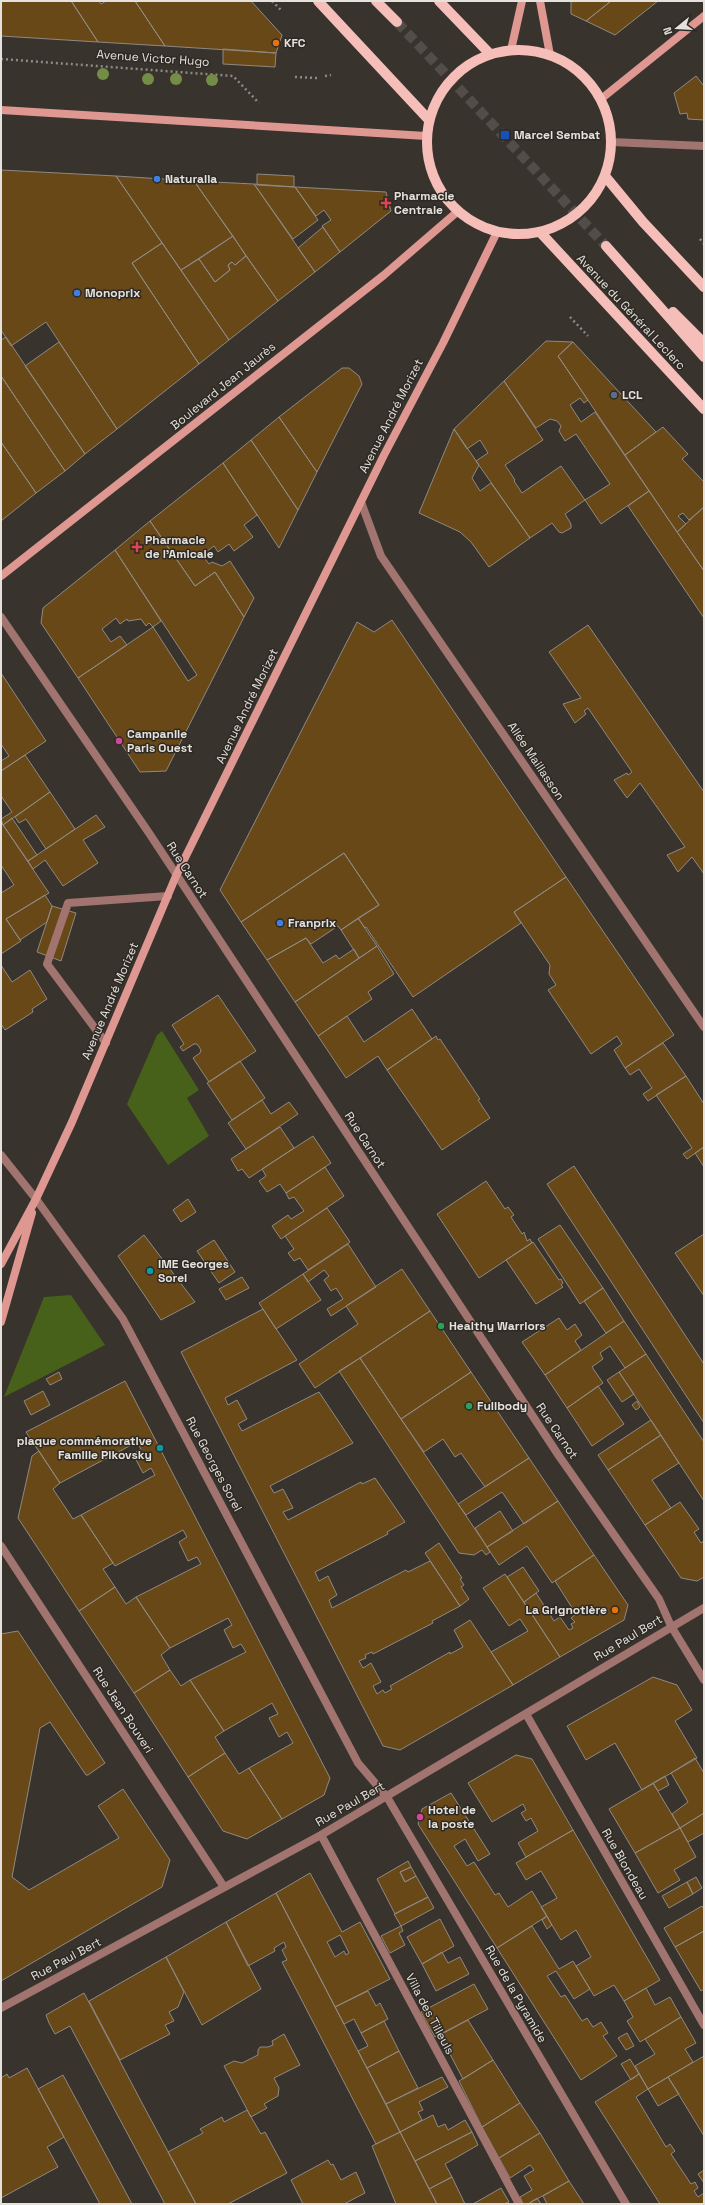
<svg xmlns="http://www.w3.org/2000/svg" width="705" height="2205" font-family="'Space Grotesk',sans-serif">
<style>
.green{fill:#47611b}
.building{fill:#694818;stroke:#8f8982;fill-rule:evenodd}
.lines{fill:none;stroke-linecap:round;stroke-linejoin:round}
.primary-tunnel{stroke:#524d48;stroke-width:10;stroke-dasharray:10 5;stroke-linecap:butt}
.path{stroke:#8e8a85;stroke-width:2.5;stroke-dasharray:2 3;stroke-linecap:butt}
.lane{stroke:#a17470;stroke-width:8}
.street{stroke:#a17470;stroke-width:8}
.secondary{stroke:#df9792;stroke-width:8}
.primary{stroke:#f6beb9;stroke-width:10}
.tree{fill:#738c46}
.food-dot{fill:#e8710a;stroke:#2e2923;stroke-width:1.5}
.transit-dot{fill:#1a4fb4;stroke:#2e2923;stroke-width:1.5}
.shop-dot{fill:#3f7fe0;stroke:#2e2923;stroke-width:1.5}
.health-dot{fill:#e0444e;stroke:#2e2923;stroke-width:1.5}
.service-dot{fill:#5c6f8a;stroke:#2e2923;stroke-width:1.5}
.hotel-dot{fill:#d1479c;stroke:#2e2923;stroke-width:1.5}
.culture-dot{fill:#0f9aa8;stroke:#2e2923;stroke-width:1.5}
.leisure-dot{fill:#2e9e5b;stroke:#2e2923;stroke-width:1.5}
.labels{text-anchor:middle;dominant-baseline:central;stroke-width:3;stroke-linejoin:round;paint-order:stroke}
.poi-label{font-size:12px;font-weight:bold;fill:#e5e2de;stroke:#2e2923;text-anchor:start}
.street-label{font-size:12px;fill:#e5e2de;stroke:#2e2923}
</style>
<rect width="100%" height="100%" fill="#38332d"/>
<path class="green" d="M162 1031 199 1090 187 1098 209 1136 168 1165 127 1104 157 1035Z
M71 1295 105 1345 4 1397 44 1297Z"/>
<path class="building" d="M1 1H71L98 42 1 36Z
M74 1H99L101 4 106 1H135L165 46 98 42 72 2Z
M135 1H251L282 35 276 53 165 46Z
M571 1H611L586 21 571 14Z
M611 1H658L615 35 586 21Z
M223 49 276 53 275 67 223 64Z
M696 76 704 86V120L688 119 687 113 680 114 674 93Z
M1 170 116 176 162 243 132 263 199 364 117 429 46 322 11 346 1 330Z
M257 174 294 176V187L257 185Z
M116 176 194 181 233 236 181 270Z
M194 181 254 184 315 272 278 301Z
M254 184 295 187 318 220 293 239Z
M295 187 386 192 391 211 340 252 322 226 331 220 324 210 316 216Z
M323 227 340 252 315 272 298 248Z
M233 236 246 256 235 265 232 262 228 265 230 270 215 282 199 259Z
M162 243 229 340 199 364 132 263Z
M246 256 278 301 229 340 181 270 199 259 215 282 230 270 228 265 232 262 235 265Z
M6 337 85 454 65 471 1 376V340Z
M546 341 573 342 558 356 588 400 584 403 580 398 570 405 581 422 595 412 649 491 601 524 585 500 610 484 576 434 565 441 559 431 561 426 557 421 550 419 536 428 504 381Z
M59 342 117 429 85 454 25 366Z
M573 342 656 432 625 455 558 356Z
M342 368H349L359 376 362 384 317 472 279 417Z
M1 376 65 471 36 493 1 442Z
M504 381 543 440 505 465 515 480 514 481 522 493 561 466 585 500 565 514 571 524V528L562 533 559 532 552 523 530 538 476 461 488 453 480 440 467 449 454 429Z
M279 417 317 472 298 510 251 440Z
M663 427 688 454 682 459 704 482V507L689 520 683 513 678 516 686 524 677 532 625 455Z
M454 429 479 465 472 478 480 491 491 483 530 538 489 567 471 542 460 532 419 513Z
M251 440 298 510 279 548 223 463Z
M1 442 36 493 1 521Z
M223 463 257 515 244 525 253 537 234 551 229 544 218 552 214 546 202 555 209 564 212 562 222 566 230 561 254 598 244 617 215 572 195 586 150 521Z
M649 491 704 571V618L628 506Z
M704 507V571L677 532Z
M150 521 195 586 215 572 244 617 166 771 140 772 78 678 153 627 188 681 197 675 115 550Z
M115 550 161 621 153 627 149 623 146 626 141 619 128 621 127 619 120 624 116 618 102 629 111 642 120 636 127 645 78 678 41 623 43 608Z
M392 620 566 877 514 912 521 923 413 997 366 927 365 928 358 918 379 905 344 853 241 922 220 890 357 622 374 632Z
M588 625 704 792V874L692 857 678 872 667 855 685 847 640 783 627 798 614 780 627 773 628 775 632 772 588 708 584 711 586 714 575 723 563 704 581 698 549 652Z
M1 673 46 741 1 771V761L9 756 1 744Z
M25 755 50 792 3 825 1 819 12 812 1 796V771Z
M50 792 75 829 46 849 26 819 19 823 15 817Z
M96 815 105 827 83 840 98 863 63 886 45 860 33 869 28 861Z
M12 818 37 855 28 861 3 825Z
M1 822 49 893 6 919 21 941 1 954V893L14 885 1 865Z
M344 853 379 905 341 930 338 926 311 944 306 938 267 960 241 922Z
M566 877 674 1035 625 1068 614 1050 622 1044 617 1036 591 1054 548 990 556 985 549 974 550 965 514 912Z
M45 895 52 906 47 922 20 940 6 919Z
M52 906 76 913 61 961 37 952Z
M358 918 377 946 359 958 341 930Z
M306 938 323 963 336 955 339 959 354 949 359 958 295 1002 267 960Z
M377 946 394 974 368 992 372 999 318 1036 295 1002Z
M1 965 12 982 30 970 47 999 32 1009 33 1012 5 1030 1 1024Z
M218 995 256 1051 209 1082 193 1058 200 1053 201 1050 197 1044H194L183 1051 180 1047 184 1044 172 1025Z
M412 1009 432 1039 387 1070 378 1056 346 1078 318 1036 347 1016 364 1042Z
M436 1036 438 1040 440 1039 480 1099 478 1100 490 1118 442 1150 387 1070Z
M663 1043 686 1076 648 1101 643 1094 652 1088 639 1069 630 1075 625 1068Z
M240 1061 265 1098 232 1120 207 1083Z
M686 1076 704 1104V1147L687 1159 683 1154 692 1148 656 1095Z
M262 1100 271 1114 289 1102 298 1114 246 1149 228 1123Z
M280 1127 294 1148 249 1178 242 1169 238 1171 231 1159Z
M313 1136 331 1163 286 1193 280 1184 267 1192 259 1181 266 1176 262 1169Z
M704 1147V1167L695 1153Z
M574 1166 704 1364V1423L547 1184Z
M325 1167 344 1196 281 1239 272 1226 288 1215 291 1219 304 1211 294 1197 289 1199 286 1193Z
M486 1181 505 1209 508 1207 514 1215 511 1217 522 1234 524 1232 527 1241 530 1239 532 1243 479 1278 437 1214Z
M188 1199 196 1212 181 1222 173 1210Z
M327 1208 350 1242 308 1270 300 1258 294 1261 288 1253 294 1249 285 1236Z
M560 1225 603 1288 580 1304 538 1239Z
M704 1234V1296L675 1253Z
M144 1235 195 1302 161 1320 118 1256Z
M214 1240 235 1272 219 1283 197 1251Z
M533 1242 559 1280 561 1279 563 1283 561 1285 563 1287 536 1304 506 1260Z
M348 1244 376 1287 331 1316 327 1309 343 1299 336 1288 331 1291 324 1280 329 1276 324 1270 308 1282 303 1274Z
M402 1269 430 1311 315 1388 299 1364 358 1324 346 1306Z
M303 1274 321 1300 276 1329 259 1303Z
M242 1277 249 1288 226 1300 219 1289Z
M603 1288 624 1321 606 1333 584 1301Z
M263 1309 297 1360 225 1398 228 1405 237 1400 247 1419 238 1424 242 1431 319 1392 353 1443 270 1486 274 1493 283 1489 293 1508 283 1512 288 1520 361 1482 362 1484 375 1478 405 1522 387 1532 388 1534 315 1572 319 1581 328 1576 337 1595 329 1600 332 1608 406 1570 408 1572 430 1561 460 1606 432 1621 433 1623 373 1654 372 1652 365 1655 366 1658 359 1661 363 1668 371 1663 381 1682 373 1686 377 1694 383 1690 385 1693 392 1689 390 1686 450 1652V1654L463 1647 454 1630 470 1620 513 1685 400 1750 383 1746 181 1352Z
M430 1311 471 1372 401 1419 360 1358Z
M559 1318 567 1330 575 1324 582 1335 575 1341 581 1350 545 1375 522 1342Z
M624 1321 646 1354 625 1368 610 1346 600 1353 603 1359 592 1367 603 1383 567 1408 545 1375Z
M646 1354 704 1442V1501L619 1372Z
M360 1358 487 1547 490 1552 486 1555 482 1550 474 1555 459 1553 339 1371Z
M59 1372 62 1379 50 1385 46 1379Z
M471 1372 529 1458 485 1487 461 1453 455 1457 443 1439 424 1452 401 1419Z
M619 1372 634 1394 622 1402 607 1380Z
M125 1381 330 1778 324 1795 282 1819 249 1768 293 1743 287 1732 279 1737 269 1718 278 1714 272 1703 224 1731 190 1680 246 1652 241 1644 233 1648 224 1630 232 1625 228 1618 170 1648 136 1597 201 1564 197 1557 188 1561 179 1542 187 1537 183 1530 115 1566 81 1515 155 1475 151 1468 143 1473 133 1454 141 1449 137 1442 60 1483 26 1432Z
M598 1386 624 1424 592 1446 567 1408Z
M43 1391 50 1405 31 1415 24 1401Z
M637 1401 640 1407 636 1410 632 1405Z
M651 1420 661 1435 608 1470 598 1455Z
M661 1435 679 1463 652 1480 671 1508 645 1525 608 1470Z
M39 1451 60 1483 53 1489 73 1519 81 1515 113 1563 103 1569 115 1587 79 1611 18 1518 32 1456Z
M529 1458 558 1501 524 1524 502 1492 466 1515 458 1504Z
M558 1501 594 1555 552 1583 527 1546 499 1565 487 1547Z
M680 1502 699 1529 694 1532 701 1543 704 1541V1577L697 1581 681 1578 645 1525Z
M500 1511 513 1531 487 1547 475 1528Z
M439 1543 462 1578 460 1579 464 1585 461 1587 469 1599 460 1606 425 1553Z
M594 1555 628 1605 624 1620 560 1657 524 1602 536 1593 554 1621 560 1617 569 1630 573 1628 571 1624 575 1622 571 1618 576 1614 555 1581Z
M523 1567 539 1591 524 1602 507 1577Z
M505 1574 560 1657 513 1685 491 1652 528 1631 520 1619 509 1626 483 1588Z
M115 1587 126 1604 136 1597 170 1648 161 1655 170 1670 134 1693 79 1611Z
M18 1631 105 1763 88 1775H86L50 1722 40 1728 12 1877 29 1890 119 1838 98 1806 123 1789 170 1860 162 1887 1 1981V1634Z
M170 1670 181 1686 190 1680 224 1731 215 1737 225 1753 188 1777 134 1693Z
M653 1677 677 1685 692 1710 675 1721 697 1758 642 1790 615 1743 586 1760 567 1726Z
M225 1753 239 1774 249 1768 282 1819 247 1839 223 1831 188 1777Z
M516 1755 532 1759 573 1830 526 1857 518 1843 538 1831 531 1818 526 1821 521 1813 526 1810 523 1804 492 1822 468 1783Z
M695 1758 704 1773V1813L680 1828 672 1814 688 1802 671 1773Z
M665 1776 669 1785 658 1791 653 1783Z
M653 1783 680 1828 635 1853 609 1809Z
M451 1793 490 1854 478 1861 465 1839 454 1846 467 1866 474 1862 495 1895 499 1893 508 1907 532 1891 547 1916 497 1948 418 1824 422 1809Z
M704 1813V1833L688 1842 680 1828Z
M680 1828 696 1857 674 1870 680 1880 658 1893 635 1853Z
M573 1830 660 1980 624 2001 614 1985 594 1996 576 1966 591 1957 576 1930 561 1940 541 1907 557 1898 541 1871 526 1880 516 1863Z
M408 1861 411 1867 400 1872 405 1882 416 1876 428 1897 395 1914 377 1879Z
M411 1867 416 1876 405 1882 400 1872Z
M310 1873 342 1932 360 1922 390 1979 335 2007 276 1893ZM340 1935 349 1953 346 1955 344 1951 335 1957 327 1942Z
M696 1877 702 1888 693 1894 687 1882Z
M687 1882 693 1894 669 1908 662 1896Z
M276 1893 400 2132 376 2144 282 1962 287 1960 282 1950 286 1947 284 1942 274 1948 275 1951 248 1966 226 1922Z
M428 1897 434 1908 401 1926 394 1914Z
M702 1906 704 1909V1931L675 1947 664 1928Z
M547 1916 552 1925 547 1929 542 1920Z
M440 1919 454 1946 422 1964 407 1937Z
M226 1922 261 1989 202 2025 166 1957Z
M401 1926 403 1931 399 1933 405 1945 390 1953 381 1936Z
M532 1926 559 1969 573 1961 576 1966 590 1989 574 1999 556 1971 547 1976 561 1997 565 1995 582 2021 587 2018 593 2027 601 2022 608 2033 603 2036 617 2056 581 2080 497 1948Z
M704 1931V1989L701 1991 675 1947Z
M442 1952 448 1963 460 1957 469 1974 436 1991 422 1964Z
M166 1957 184 1992 178 2007 169 2012 174 2021 165 2025 170 2034 120 2060 89 2001Z
M474 1984 488 2009 435 2037 421 2012Z
M646 1988 655 2005 670 1997 681 2017 640 2042 627 2021 633 2017 624 2001Z
M368 1991 376 2006 380 2003 388 2019 361 2033 354 2019 344 2024 335 2007Z
M84 1993 142 2103 196 2204H165L70 2026 55 2034 49 2023 46 2015Z
M681 2017 696 2043 685 2049 693 2062 648 2089 635 2066 655 2054 645 2039Z
M468 2020 493 2060 463 2079 440 2035Z
M384 2021 399 2051 367 2068 358 2051 368 2046 361 2033Z
M627 2033 634 2046 626 2050 618 2038Z
M284 2034 300 2065 274 2078 279 2088 278 2096 264 2104 267 2108 251 2117 224 2066 234 2061 242 2063 258 2055V2050L260 2047H268L273 2045 272 2041Z
M399 2051 418 2088 386 2104 367 2068Z
M704 2056V2136L668 2077Z
M630 2059 639 2074 631 2080 621 2064Z
M493 2060 520 2103 482 2127 459 2081Z
M27 2068 64 2137 47 2147 58 2167 1 2198V2078L7 2074 9 2078Z
M639 2074 648 2089 636 2097 666 2147 670 2144 675 2151 671 2154 691 2184 695 2182 698 2188 694 2191 698 2197 704 2193V2204H660L595 2102Z
M63 2075 132 2204H100L38 2089Z
M442 2077 448 2087 419 2102 423 2110 418 2112 422 2120 400 2132 386 2104Z
M668 2077 679 2094 658 2106 648 2089Z
M520 2103 540 2133 499 2158 482 2127Z
M247 2110 261 2134 265 2132 287 2173 228 2204H196L168 2152 203 2133 200 2129 222 2117 224 2122Z
M433 2115 438 2127 445 2124 448 2130 465 2120 472 2132 415 2161 400 2132Z
M400 2132 415 2161 437 2204H396L372 2146Z
M472 2132 478 2145 445 2164 452 2177 429 2189 415 2161Z
M540 2133 569 2181 528 2204H523L520 2197 532 2190 524 2176 534 2170 530 2165 510 2178 499 2158Z
M328 2160 331 2165 333 2164 341 2180 356 2172 365 2193 344 2204H303L291 2180Z
M704 2170V2183L698 2174Z
M452 2177 465 2204H437L429 2189Z
M569 2181 584 2204H547L543 2196Z
M501 2188 509 2202 504 2204H473Z
M537 2198 541 2204H528Z"/>
<g class="lines">
<path class="primary-tunnel" d="M397 22 606 246"/>
<path class="path" d="M272 1 281 10
M1 59 233 76 259 103
M325 76 331 75
M295 77 317 78
M700 239 704 244
M570 317 588 336"/>
<path class="lane" d="M106 1043 47 964 68 903 168 896"/>
<path class="street" d="M611 142 704 146
M361 502 381 556 704 1027
M1 617 149 833 559 1456 659 1599 671 1626 704 1680
M1 1155 36 1199 123 1319 358 1763 387 1797 626 2204
M1 1546 224 1887
M526 1714 704 2025
M321 1835 519 2204
M1 2008 321 1835 704 1608"/>
<path class="secondary" d="M540 1 550 55
M511 50 522 1
M601 99 704 16
M1 110 426 136
M1 576 384 275 457 212
M1 1264 36 1199 72 1122 176 876 384 455 443 343 497 232
M1 1322 32 1213"/>
<path class="primary" d="M318 1 429 120
M376 1 397 22
M439 1 490 54
M427 142a92 92 0 1 1 184 0a92 92 0 1 1-184 0Z
M605 176 643 222 704 287
M540 232 704 409
M606 246 704 357
M673 312 704 343"/>
</g>
<g class="tree">
<circle cx="103" cy="74" r="6"/>
<circle cx="148" cy="79" r="6"/>
<circle cx="176" cy="79" r="6"/>
<circle cx="212" cy="80" r="6"/>
</g>
<g class="food-dot">
<circle cx="276" cy="43" r="4"/>
<circle cx="615" cy="1610" r="4"/>
</g>
<rect class="transit-dot" x="500" y="130" width="10" height="10" rx="2"/>
<g class="shop-dot">
<circle cx="157" cy="179" r="4"/>
<circle cx="77" cy="293" r="4"/>
<circle cx="280" cy="923" r="4"/>
</g>
<g class="health-dot">
<path d="M384 197h4v4h4v4h-4v4h-4v-4h-4v-4h4z"/>
<path d="M135 541h4v4h4v4h-4v4h-4v-4h-4v-4h4z"/>
</g>
<circle class="service-dot" cx="614" cy="395" r="4"/>
<g class="hotel-dot">
<circle cx="119" cy="741" r="4"/>
<circle cx="420" cy="1817" r="4"/>
</g>
<g class="culture-dot">
<circle cx="150" cy="1271" r="4"/>
<circle cx="160" cy="1448" r="4"/>
</g>
<g class="leisure-dot">
<circle cx="441" cy="1326" r="4"/>
<circle cx="469" cy="1406" r="4"/>
</g>
<g class="labels">
<g class="poi-label">
<text x="284" y="43">KFC</text>
<text x="514" y="135">Marcel Sembat</text>
<text x="165" y="179">Naturalia</text>
<text x="394" y="196">Pharmacie<tspan x="394" dy="14">Centrale</tspan></text>
<text x="85" y="293">Monoprix</text>
<text x="622" y="395">LCL</text>
<text x="145" y="540">Pharmacie<tspan x="145" dy="14">de l'Amicale</tspan></text>
<text x="127" y="734">Campanile<tspan x="127" dy="14">Paris Ouest</tspan></text>
<text x="288" y="923">Franprix</text>
<text x="158" y="1264">IME Georges<tspan x="158" dy="14">Sorel</tspan></text>
<text x="449" y="1326">Healthy Warriors</text>
<text x="477" y="1406">Fullbody</text>
<text x="152" y="1441" text-anchor="end">plaque commémorative<tspan x="152" dy="14">Famille Pikovsky</tspan></text>
<text x="607" y="1610" text-anchor="end">La Grignotière</text>
<text x="428" y="1810">Hotel de<tspan x="428" dy="14">la poste</tspan></text>
</g>
<g class="street-label">
<text transform="translate(153 58) rotate(4)">Avenue Victor Hugo</text>
<text transform="translate(631 312) rotate(47)">Avenue du Général Leclerc</text>
<text transform="translate(223 386) rotate(-39)">Boulevard Jean Jaurès</text>
<text transform="translate(391 416) rotate(-63)">Avenue André Morizet</text>
<text transform="translate(247 706) rotate(-64)">Avenue André Morizet</text>
<text transform="translate(536 761) rotate(56)">Allée Maillasson</text>
<text transform="translate(187 870) rotate(57)">Rue Carnot</text>
<text transform="translate(110 1001) rotate(-67)">Avenue André Morizet</text>
<text transform="translate(365 1140) rotate(57)">Rue Carnot</text>
<text transform="translate(557 1431) rotate(56)">Rue Carnot</text>
<text transform="translate(214 1464) rotate(62)">Rue Georges Sorel</text>
<text transform="translate(628 1638) rotate(-31)">Rue Paul Bert</text>
<text transform="translate(123 1710) rotate(57)">Rue Jean Bouveri</text>
<text transform="translate(350 1804) rotate(-30)">Rue Paul Bert</text>
<text transform="translate(625 1864) rotate(60)">Rue Blondeau</text>
<text transform="translate(66 1959) rotate(-28)">Rue Paul Bert</text>
<text transform="translate(516 1994) rotate(60)">Rue de la Pyramide</text>
<text transform="translate(430 2014) rotate(62)">Villa des Tilleuls</text>
</g>
</g>
<rect width="705" height="2205" fill="none" stroke="#e5e2de" stroke-width="4"/>
<g transform="translate(677 28) rotate(252)" stroke="#2e2923" stroke-width="3" paint-order="stroke">
<path d="M0-3L7 15L0 10L-7 15Z" fill="#e5e2de"/>
<text y="-6" font-size="11" font-weight="bold" text-anchor="middle" fill="#e5e2de">N</text>
</g>
</svg>
